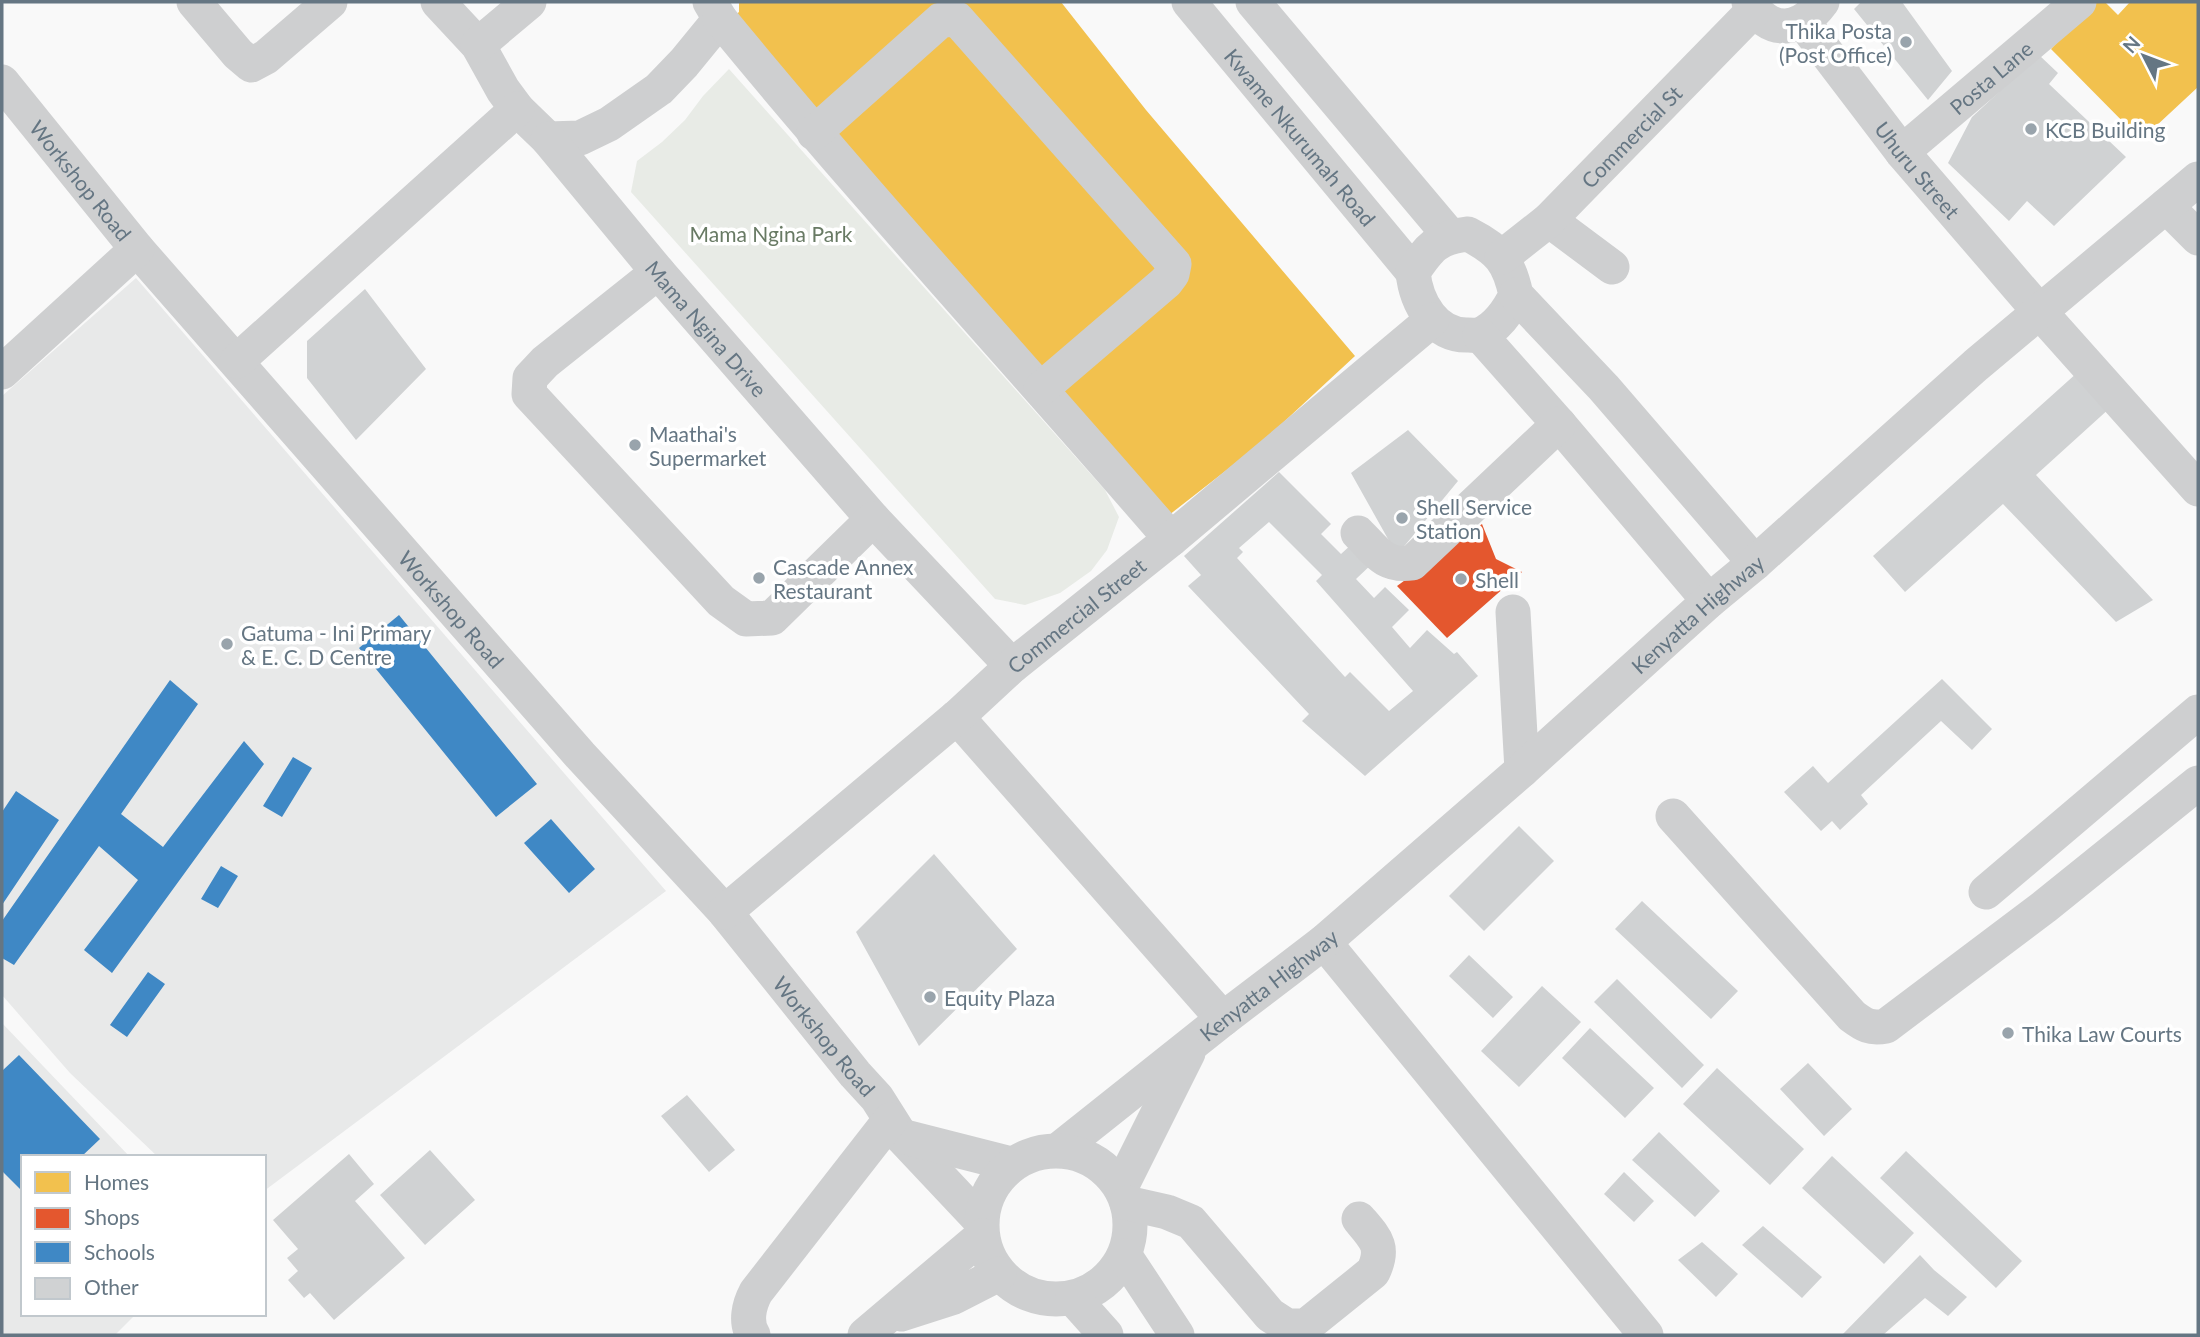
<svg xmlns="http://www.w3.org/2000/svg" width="2200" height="1337" font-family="Lato,sans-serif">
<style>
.built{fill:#e8e9e9}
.green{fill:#e8ebe6}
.homes{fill:#f2c14e}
.shops{fill:#e4572e}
.schools{fill:#3f88c5}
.building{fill:#d0d2d3;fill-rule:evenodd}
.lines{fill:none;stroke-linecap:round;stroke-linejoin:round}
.minor{stroke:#cecfd0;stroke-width:35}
.poi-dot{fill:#99a4ac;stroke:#fff;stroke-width:2.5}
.labels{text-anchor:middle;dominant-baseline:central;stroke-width:7;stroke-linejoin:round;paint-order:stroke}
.poi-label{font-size:21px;fill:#657683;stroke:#fff;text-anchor:start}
.street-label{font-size:21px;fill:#657683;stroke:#fff}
.park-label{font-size:21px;fill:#687a64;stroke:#fff}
</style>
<rect width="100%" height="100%" fill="#f9f9f9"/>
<path class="built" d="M136 278 666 891 264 1191V1157H158L70 1073 2 995V396Z
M2 1023 130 1157H23V1314H136L115 1335H2Z"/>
<path class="green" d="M729 69 1105 490 1119 517 1107 550 1091 571 1060 593 1025 605 995 599 631 192 637 161 662 142 685 120 703 96Z"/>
<path class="homes" d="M739 2H1061L1146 110 1355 356 1260 444 1146 533 729 20 739 12Z
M2095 2H2105L2118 15 2130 2H2198V87L2141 140 2051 49Z"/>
<path class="shops" d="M1482 524 1496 559 1522 572 1447 638 1397 586Z"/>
<path class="schools" d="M399 615 537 784 496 817 359 648Z
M170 680 198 704 121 814 163 847 244 741 264 764 112 973 84 950 138 880 99 846 14 965 2 958V921Z
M293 757 312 768 282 817 263 806Z
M16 791 59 820 2 905V812Z
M551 819 595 869 569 893 524 843Z
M221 866 238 876 218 908 201 899Z
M148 972 165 984 127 1037 110 1025Z
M19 1055 100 1139 81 1157H23V1192L2 1171V1071Z"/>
<path class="building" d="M1861 2H1902L1952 71 1928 100 1854 9Z
M2039 55 2058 73 2049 84 2126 157 2054 226 2027 201 2009 221 1948 163 1972 117Z
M365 289 426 369 356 440 307 378V341Z
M2078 372 2111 407 2036 475 2153 600 2116 622 2003 504 1905 592 1873 556Z
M1408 430 1458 481 1397 555 1351 473Z
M1279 472 1331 524 1321 534 1341 554 1353 543 1374 562 1356 579 1374 598 1385 587 1409 610 1392 627 1410 648 1427 630 1454 654 1457 652 1478 676 1365 776 1302 721 1309 714 1188 586 1201 575 1184 556ZM1269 522 1322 575 1316 581 1413 691 1389 711 1350 672 1345 677 1237 558 1243 552 1239 548Z
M1942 679 1992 729 1972 750 1941 721 1861 795 1868 804 1840 830 1832 821 1821 831 1784 792 1813 766 1828 783Z
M1519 826 1554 861 1484 931 1449 896Z
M934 854 1017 949 919 1046 856 932Z
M1642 901 1738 991 1711 1019 1615 929Z
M1469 955 1513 997 1493 1018 1449 976Z
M1617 979 1704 1065 1682 1088 1594 1002Z
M1542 986 1581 1022 1519 1087 1481 1051Z
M1590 1028 1654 1088 1625 1118 1562 1058Z
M1808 1063 1852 1109 1824 1136 1780 1089Z
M1717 1068 1804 1149 1770 1185 1683 1104Z
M687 1095 735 1150 709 1172 661 1116Z
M1659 1132 1720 1191 1695 1217 1632 1160Z
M430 1150 475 1200 425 1245 380 1195Z
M1906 1151 2022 1261 1996 1288 1880 1178Z
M349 1154 374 1184 355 1201 405 1258 334 1320 310 1293 304 1298 288 1280 298 1271 287 1258 298 1249 273 1220Z
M1832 1156 1914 1233 1884 1264 1802 1188Z
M1624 1172 1654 1201 1634 1222 1604 1194Z
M1763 1226 1822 1277 1802 1298 1742 1245Z
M1702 1242 1738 1274 1716 1297 1678 1260Z
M1920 1255 1934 1270 1967 1297 1948 1316 1925 1298 1883 1335H1842Z"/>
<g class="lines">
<g class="minor">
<path d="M194 2 238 54 251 65 266 57 330 2"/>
<path d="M438 2 478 45 503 90 517 109 548 139 580 138 609 124 659 89 684 63 720 19 710 2"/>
<path id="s1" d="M1189 2 1413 272"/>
<path d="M1253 2 1450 236"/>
<path d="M1749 2C1771 36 1800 32 1822 2"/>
<path d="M720 19C865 196 1021 365 1171 539"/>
<path id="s2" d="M1803 22 1902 152 2039 311 2198 489"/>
<path d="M478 45 529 2"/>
<path id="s3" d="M2 82 137 249 580 755 725 912 855 1074 877 1098 901 1136 981 1221"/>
<path d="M814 133 941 20 957 19 1174 264 1172 274 1166 282 1041 389"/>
<path id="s4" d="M548 139 658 272 873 519 1012 666"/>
<path id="s5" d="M1902 152 2079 2"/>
<path d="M2166 206 2198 238"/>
<path d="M1549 220 1612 267"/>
<path d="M1468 234C1499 250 1509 261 1516 295 1509 310 1496 329 1479 335 1476 336 1472 335 1468 335 1435 336 1416 303 1413 272 1429 248 1437 237 1468 234Z"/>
<path id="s6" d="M1502 257 1549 220 1754 10"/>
<path d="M658 272 545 362 530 378 529 394 721 601 746 619 772 618 873 519"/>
<path d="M1516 295 1604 388 1755 563"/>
<path d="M1480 335 1559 424 1709 601"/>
<path d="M237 361 517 109"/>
<path d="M2 372 137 249"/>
<path d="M1358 533C1376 551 1384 567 1412 563L1559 424"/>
<path d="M1513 612 1522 770"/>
<path d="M957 717 1223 1019"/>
<path d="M1673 816 1852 1016C1864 1025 1870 1029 1886 1026L2044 907 2198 783"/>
<path d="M1986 892 2198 712"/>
<path id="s7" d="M725 912 957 717 1012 666 1171 539 1432 320"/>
<path d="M1324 942 1646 1335"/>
<path d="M901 1136 1011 1164"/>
<path id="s8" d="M1061 1148 1223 1019 1324 942 1522 770 1709 601 1755 563 1976 365 2198 179"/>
<circle cx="1056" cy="1225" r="74"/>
<path d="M1122 1185 1188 1053"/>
<path d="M1127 1203 1167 1212 1191 1222 1270 1315 1287 1326H1306L1373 1272C1385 1247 1376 1239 1359 1219"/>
<path d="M1125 1256 1177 1335"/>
<path d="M1073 1298 1106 1335"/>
<path d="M901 1314 954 1297 999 1274"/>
<path d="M753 1335C745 1322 749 1305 756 1292L890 1120"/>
<path d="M865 1335 982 1236"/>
</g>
</g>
<g class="poi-dot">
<circle cx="1906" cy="42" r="7"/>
<circle cx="2031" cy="129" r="7"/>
<circle cx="635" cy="445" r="7"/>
<circle cx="1402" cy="518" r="7"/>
<circle cx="759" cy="578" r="7"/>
<circle cx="1461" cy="579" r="7"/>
<circle cx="227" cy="644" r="7"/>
<circle cx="930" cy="997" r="7"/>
<circle cx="2008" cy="1033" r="7"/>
</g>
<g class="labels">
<g class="poi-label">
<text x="1892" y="30" text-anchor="end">Thika Posta<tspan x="1892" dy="24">(Post Office)</tspan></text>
<text x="2045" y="129">KCB Building</text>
<text x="649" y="433">Maathai's<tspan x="649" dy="24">Supermarket</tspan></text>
<text x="1416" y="506">Shell Service<tspan x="1416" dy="24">Station</tspan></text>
<text x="773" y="566">Cascade Annex<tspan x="773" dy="24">Restaurant</tspan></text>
<text x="1475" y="579">Shell</text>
<text x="241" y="632">Gatuma - Ini Primary<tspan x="241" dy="24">&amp; E. C. D Centre</tspan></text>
<text x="944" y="997">Equity Plaza</text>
<text x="2022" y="1033">Thika Law Courts</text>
</g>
<g class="street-label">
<text stroke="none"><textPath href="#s5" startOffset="116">Posta Lane</textPath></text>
<text stroke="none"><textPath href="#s6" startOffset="177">Commercial St</textPath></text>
<text stroke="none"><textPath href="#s1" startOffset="175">Kwame Nkurumah Road</textPath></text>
<text stroke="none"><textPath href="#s2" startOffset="187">Uhuru Street</textPath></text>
<text stroke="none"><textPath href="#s3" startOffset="126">Workshop Road</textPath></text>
<text stroke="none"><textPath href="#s4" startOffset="247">Mama Ngina Drive</textPath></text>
<text stroke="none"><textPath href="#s3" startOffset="693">Workshop Road</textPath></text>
<text stroke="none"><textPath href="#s8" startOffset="831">Kenyatta Highway</textPath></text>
<text stroke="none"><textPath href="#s7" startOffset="460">Commercial Street</textPath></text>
<text stroke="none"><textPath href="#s8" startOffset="264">Kenyatta Highway</textPath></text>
<text stroke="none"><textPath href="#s3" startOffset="1260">Workshop Road</textPath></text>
</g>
<g class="park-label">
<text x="771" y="233">Mama Ngina Park</text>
</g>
</g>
<rect width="2200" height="1337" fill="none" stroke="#657683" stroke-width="7"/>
<rect x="21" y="1155" width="245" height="161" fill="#ffffff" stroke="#c1c8cd" stroke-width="2"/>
<rect x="35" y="1172" width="35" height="21" fill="#f2c14e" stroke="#c1c8cd" stroke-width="2"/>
<text x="84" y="1190" font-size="21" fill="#657683">Homes</text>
<rect x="35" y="1208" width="35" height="21" fill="#e4572e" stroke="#c1c8cd" stroke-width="2"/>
<text x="84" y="1225" font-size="21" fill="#657683">Shops</text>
<rect x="35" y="1242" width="35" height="21" fill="#3f88c5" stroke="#c1c8cd" stroke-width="2"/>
<text x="84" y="1260" font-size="21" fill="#657683">Schools</text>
<rect x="35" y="1278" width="35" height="21" fill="#d0d2d3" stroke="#c1c8cd" stroke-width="2"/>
<text x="84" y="1295" font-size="21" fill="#657683">Other</text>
<g transform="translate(2144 56) rotate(312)" stroke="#ffffff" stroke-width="5" paint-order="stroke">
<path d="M0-5L12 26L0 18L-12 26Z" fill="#657683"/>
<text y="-10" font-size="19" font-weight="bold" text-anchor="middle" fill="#657683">N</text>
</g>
</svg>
